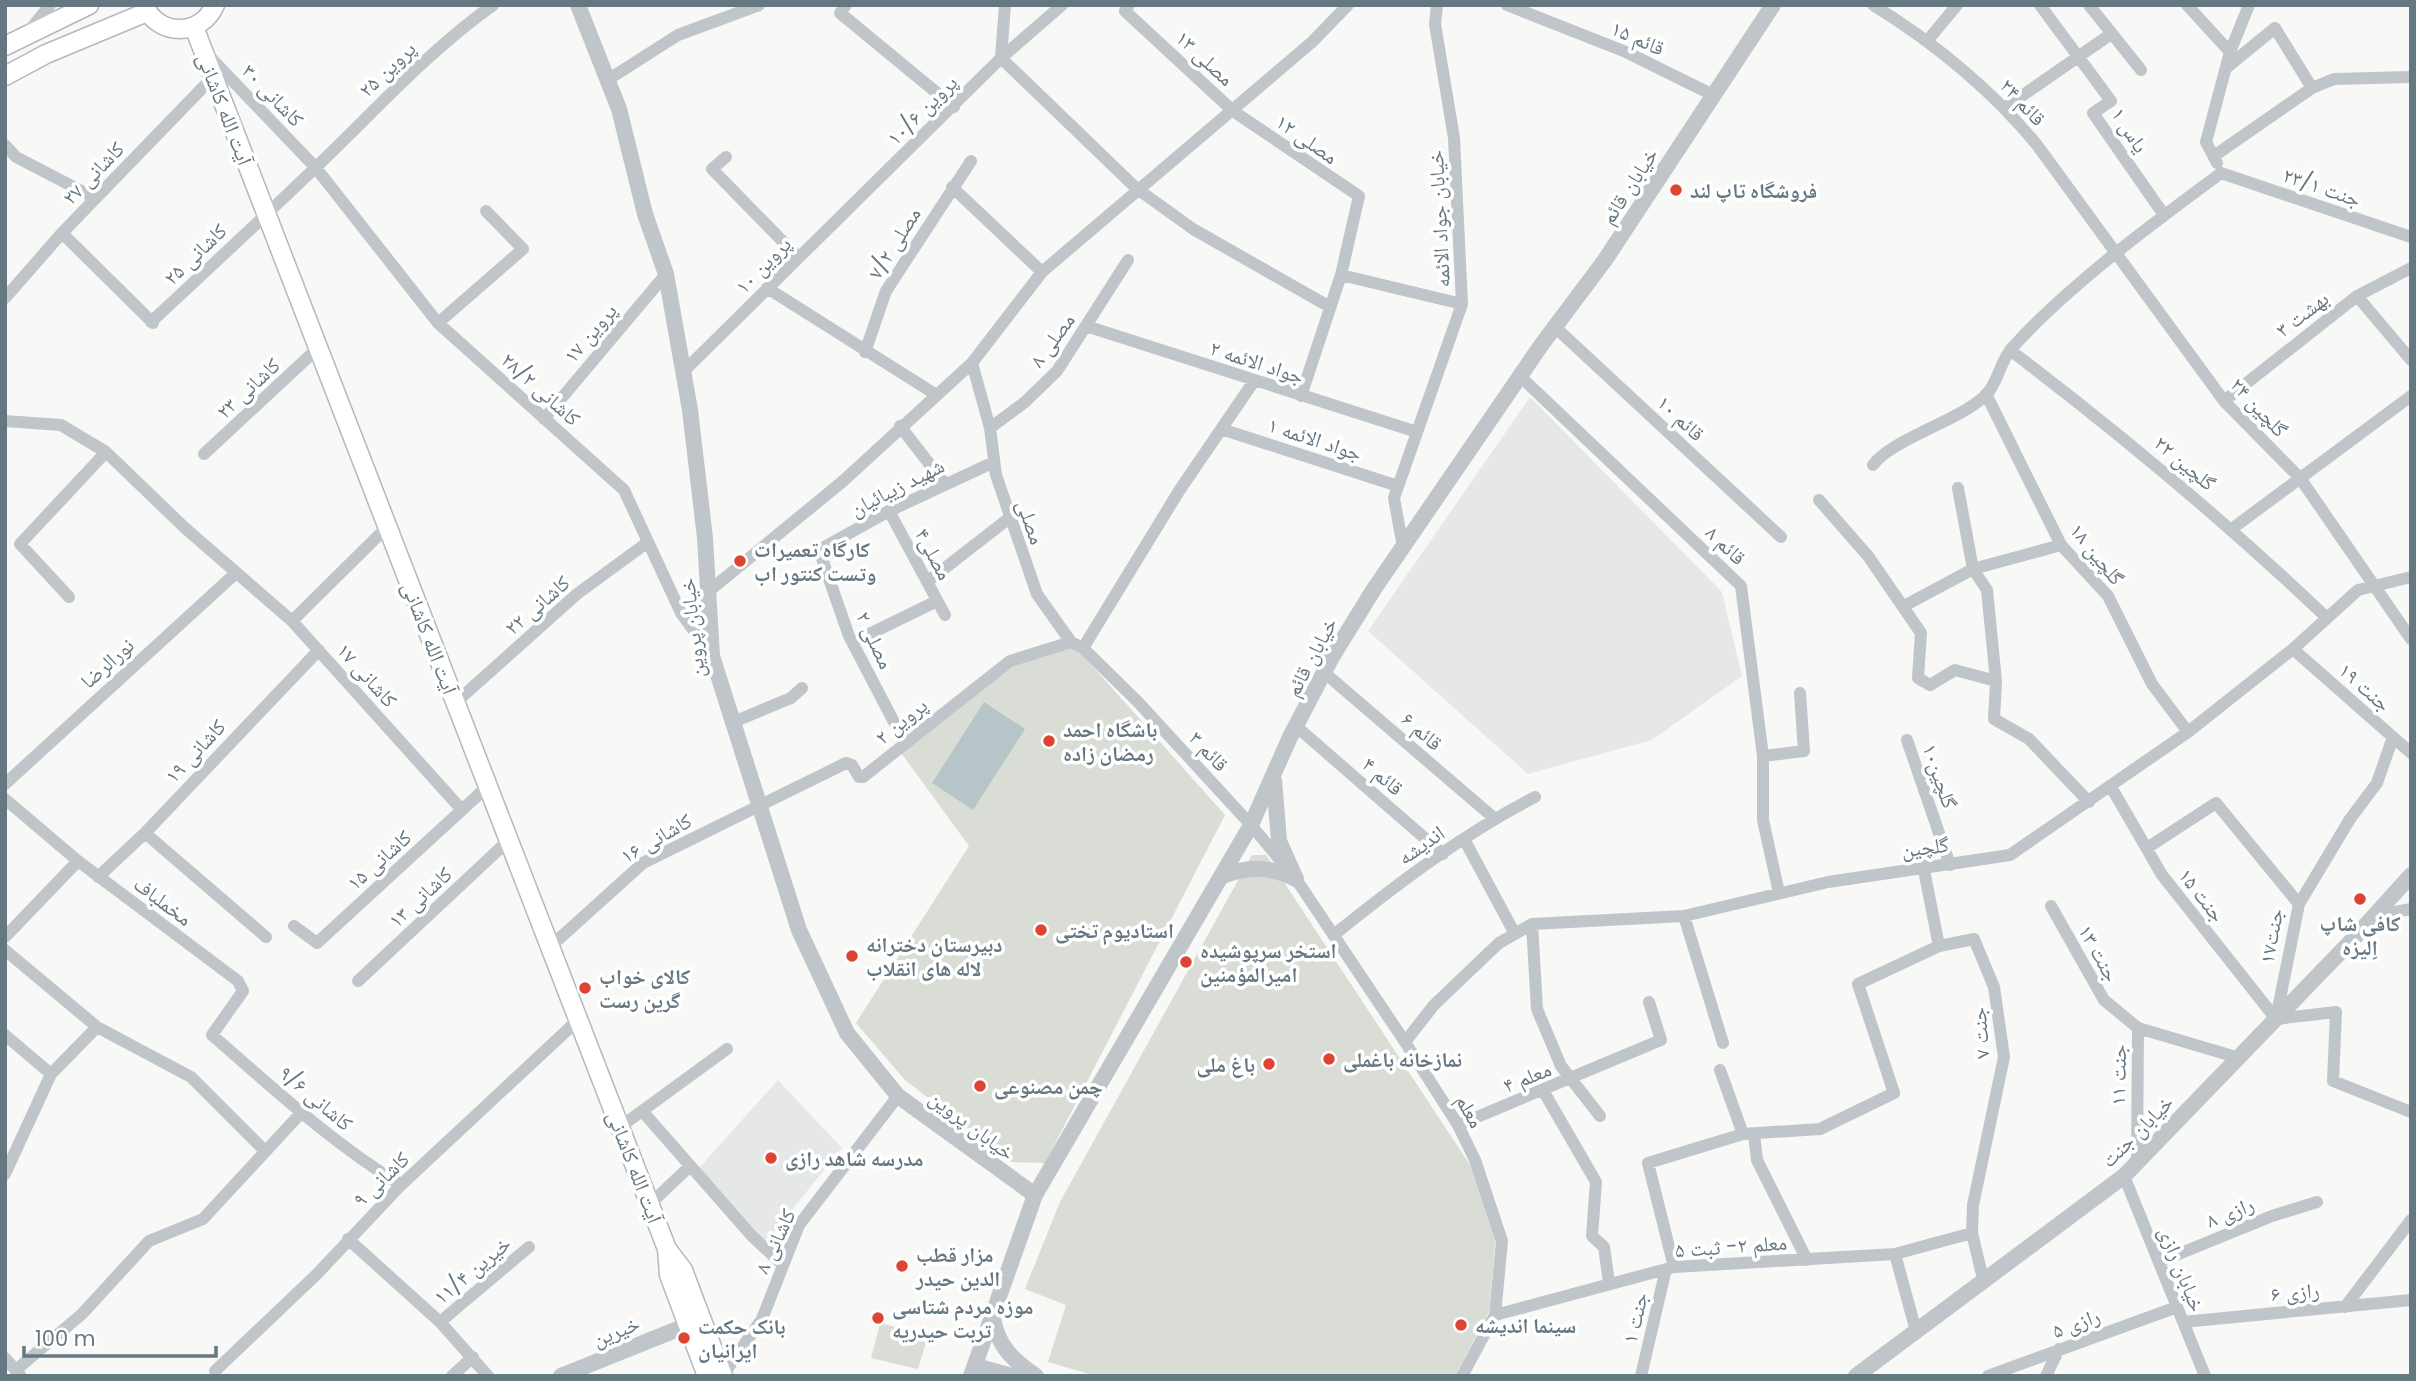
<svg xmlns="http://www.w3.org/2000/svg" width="2416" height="1381" font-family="Poppins,'Noto Naskh Arabic',sans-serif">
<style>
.built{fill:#e6e8e7}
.green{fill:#d9ddd5}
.water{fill:#b7c5c8}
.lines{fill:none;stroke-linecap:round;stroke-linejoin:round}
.secondary-casing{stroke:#b2b9bc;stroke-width:21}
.minor{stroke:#bfc5c8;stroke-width:12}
.tertiary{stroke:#bfc5c8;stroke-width:16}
.secondary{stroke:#fff;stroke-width:18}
.poi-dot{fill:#dd4532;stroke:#fff;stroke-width:2.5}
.labels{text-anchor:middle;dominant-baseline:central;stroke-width:7;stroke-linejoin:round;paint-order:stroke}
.street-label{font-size:21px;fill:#657780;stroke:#fff}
.poi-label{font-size:21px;font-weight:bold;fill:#657780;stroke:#fff;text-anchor:start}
</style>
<rect width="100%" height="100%" fill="#f8f8f6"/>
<path class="built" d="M1530 397 1722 592 1742 676 1652 740 1528 774 1368 631Z
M778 1080 842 1148 769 1238 764 1240 699 1168Z"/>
<path class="green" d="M1072 643 1225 815 1045 1163 1011 1162 905 1080 856 1023 969 846 899 750 1005 667Z
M1252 855H1266L1470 1165 1496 1235 1489 1312 1455 1376H1096L1048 1362 1066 1305 1025 1289 1060 1202Z
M880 1323 928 1336 918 1369 871 1358Z"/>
<path class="water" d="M984 702 1025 729 973 810 932 783Z"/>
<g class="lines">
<g class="secondary-casing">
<path id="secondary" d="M144 5C158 37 201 37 215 5
M194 27 667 1249 683 1270 723 1376
M5 46 89 5
M5 76 46 54 147 12
M667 1249 669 1275 707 1376"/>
</g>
<path class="minor" d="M846 5 840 13 954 107
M1129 5 1125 11 1233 111 1359 196 1341 275 1301 396
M1507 5 1626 52 1713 95
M1873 5C1936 44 1990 88 2037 145L2224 401 2300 478 2411 639
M2040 5 2111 101 2093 113 2164 215
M2089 5 2141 70
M2187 5 2230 52
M29 31 50 5
M1928 40 1957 5
M209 56 316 168 438 323 624 490 681 613 712 656
M1001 58 1136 188 1193 229 1330 307
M1001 58 1005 5
M2226 68 2275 28 2312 88
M609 79 678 35 759 5
M2006 107 2111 34
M5 145 16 157 95 198
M2214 156 2312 88 2334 79 2411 77
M726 157 712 169 797 256
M2217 163 2206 142 2230 52 2249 5
M2221 173 2411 237
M952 187 1042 272
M62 233 153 323
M1341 275 1462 304
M767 288 935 394
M2357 296 2411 360
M5 298 62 233 213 77
M151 322C206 271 261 220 315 168 374 112 426 53 493 5
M438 323 523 249 486 211
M1086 326 1417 432
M1555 327 1781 537
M2010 350C2122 435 2224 520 2326 617
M865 352 886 291 971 161
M972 363 990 428 996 475 1037 594 1071 642 1083 648 1138 702 1251 825 1296 879 1405 1042 1458 1125 1475 1160 1502 1241 1495 1315 1462 1376
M685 370 1001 58 1062 5
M1521 377 1741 586 1763 756V820L1779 893
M1986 394 2061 545 2108 596 2152 684 2188 732
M2224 401 2357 296 2411 268
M544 419 666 274
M5 421 61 425 106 452 185 528 292 621 462 810
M900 426 945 484
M990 428 1025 402 1057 371 1128 260
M1221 429 1398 486
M204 454 318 348
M1873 465C1892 439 1961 420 1986 395 1998 383 2000 361 2012 348 2069 285 2152 224 2221 173
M1958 488 1973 569 1987 590 1996 681 1994 719 2029 739 2089 802
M1819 500 1868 556 1921 633 1918 678 1930 685 1955 670 1996 681
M889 511 945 615
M2233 528 2411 396
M1403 547 1394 498 1462 304 1454 138 1435 24 1437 5
M927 582 1008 519
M709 591 842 482 972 363 1042 272 1312 42 1348 5
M69 597 20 544 106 452
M1904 606 1973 569 2061 545
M292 621 387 527
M853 642 937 601
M1083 648 1179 491 1254 381
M2293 649 2411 753
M1326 674 1494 818
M455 703 577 594 648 542
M731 723 791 698 802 688
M1297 727 1443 854
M1907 740 1950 865
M905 743 849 636 819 550 889 511 994 462
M1763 756 1804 751 1800 693
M5 784 236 573
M2111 787 2162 875 2276 1019
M5 799 78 861 238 981 243 991 212 1035C273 1088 332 1143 401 1185
M145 833 266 937
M1464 839 1515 934
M2147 848 2216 803 2299 904
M1923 865 1939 946 1974 939 1994 987 2004 1057 1973 1205 1972 1233 1984 1283
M98 877 145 833 319 650
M2051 906 2104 1000 2138 1028 2236 1057
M1684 916 1723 1043
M2374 916 2411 909
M1532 924 1537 1009 1561 1066 1600 1116
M294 926 317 943 488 786
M1335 934C1397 884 1463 834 1535 797
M5 937 78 861
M550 947 643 863 846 763 852 765 859 777H863L1010 661 1071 642
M5 950 97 1027
M358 981 509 840
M2276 1019 2299 904 2350 819 2377 783 2393 737
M2276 1019 2336 1012 2333 1081 2411 1112
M5 1035 51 1074
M1405 1042 1434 1005 1499 943 1532 924 1684 916 1828 882 2010 855 2188 732 2293 649 2358 590 2411 577
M1720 1070 1743 1134
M1544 1092 1596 1182 1592 1236 1604 1247 1609 1283
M643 1112 752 1236 782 1264
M1458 1125 1661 1040 1649 1002
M620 1127 727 1049
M1754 1134 1757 1160 1807 1260
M2137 1165 2138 1028
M5 1174 51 1074 97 1027 191 1077 265 1151
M2124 1176 2205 1376
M650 1204 689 1167
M348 1239 440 1322 488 1376
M1895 1254 1916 1331
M2159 1262 2272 1216 2317 1202
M1674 1267 1648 1163 1743 1134 1820 1129 1894 1093 1858 984 1939 946
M2345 1307 2411 1220
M1495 1315 1674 1267 1895 1254 1972 1233
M440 1322 529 1247
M2183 1322 2411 1300
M5 1358 20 1375
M16 1370 82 1314 149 1241 203 1219 301 1113
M215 1371 316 1275 401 1185 578 1020
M723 1375 762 1319 799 1225 898 1096
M452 1376 473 1357
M1641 1376 1666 1269
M1988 1376 2177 1307
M2046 1376 2059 1349"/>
<path class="tertiary" d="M578 5 619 109 645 214 666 274 690 410 705 538 712 656 799 930 847 1033 898 1096 1035 1195
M1274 780 1279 841 1296 879
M1222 876C1249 866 1270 866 1296 879
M993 1318C998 1347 1013 1360 1036 1376
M976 1366 1012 1376
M561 1376 688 1325
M971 1376 1035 1195 1251 825 1290 737 1332 657 1374 589 1542 344 1605 260 1773 5
M1856 1376 2124 1176 2355 937 2411 875"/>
<use href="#secondary" class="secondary"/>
</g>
<g class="poi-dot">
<circle cx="1676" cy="190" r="7"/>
<circle cx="740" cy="561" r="7"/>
<circle cx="1049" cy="741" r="7"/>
<circle cx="2360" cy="899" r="7"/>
<circle cx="1041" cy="930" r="7"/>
<circle cx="852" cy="956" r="7"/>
<circle cx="1186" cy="962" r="7"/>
<circle cx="585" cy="988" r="7"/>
<circle cx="1329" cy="1059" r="7"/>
<circle cx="1269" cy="1064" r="7"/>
<circle cx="980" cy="1086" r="7"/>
<circle cx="771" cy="1158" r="7"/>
<circle cx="902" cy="1266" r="7"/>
<circle cx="878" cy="1318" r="7"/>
<circle cx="1461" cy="1325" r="7"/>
<circle cx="684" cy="1338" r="7"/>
</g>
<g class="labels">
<g class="street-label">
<text transform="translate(1638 38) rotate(24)">قائم ۱۵</text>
<text transform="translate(1205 58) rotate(43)">مصلی ۱۳</text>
<text transform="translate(387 69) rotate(-44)">پروین ۲۵</text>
<text transform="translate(273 95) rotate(46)">کاشانی ۳۰</text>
<text transform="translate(2023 102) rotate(47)">قائم ۲۴</text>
<text transform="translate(225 109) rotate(69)">آیت الله کاشانی</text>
<text transform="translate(922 110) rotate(-45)">پروین ۱۰/۶</text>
<text transform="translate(2130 130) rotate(57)">یاس ۱</text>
<text transform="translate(1307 139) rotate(35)">مصلی ۱۲</text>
<text transform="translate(93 173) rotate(-46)">کاشانی ۲۷</text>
<text transform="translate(1629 186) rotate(-57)">خیابان قائم</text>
<text transform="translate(2322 187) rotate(19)">جنت ۲۳/۱</text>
<text transform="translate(1439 219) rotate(-93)">خیابان جواد الائمه</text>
<text transform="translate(894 243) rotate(-58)">مصلی ۷/۲</text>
<text transform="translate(195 254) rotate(-44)">کاشانی ۲۵</text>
<text transform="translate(763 265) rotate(-46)">پروین ۱۰</text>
<text transform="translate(2302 314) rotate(-38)">بهشت ۳</text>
<text transform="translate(590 333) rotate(-50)">پروین ۱۷</text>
<text transform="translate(1052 340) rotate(-54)">مصلی ۸</text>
<text transform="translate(1257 362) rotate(18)">جواد الائمه ۲</text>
<text transform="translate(248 388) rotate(-43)">کاشانی ۲۳</text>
<text transform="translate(541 389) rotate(42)">کاشانی ۲۸/۲</text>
<text transform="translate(2259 407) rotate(47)">گلچین ۲۴</text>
<text transform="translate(1681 418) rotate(43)">قائم ۱۰</text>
<text transform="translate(1315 439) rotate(18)">جواد الائمه ۱</text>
<text transform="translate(2185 463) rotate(40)">گلچین ۲۲</text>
<text transform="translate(897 487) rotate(-27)">شهید زیبائیان</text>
<text transform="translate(1031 522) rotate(71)">مصلی</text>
<text transform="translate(1726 545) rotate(44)">قائم ۸</text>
<text transform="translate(934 554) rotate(62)">مصلی۴</text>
<text transform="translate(2097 554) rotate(51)">گلچین ۱۸</text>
<text transform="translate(537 605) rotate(-41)">کاشانی ۲۲</text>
<text transform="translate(692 628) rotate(-96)">خیابان پروین</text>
<text transform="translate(430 638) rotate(69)">آیت الله کاشانی</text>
<text transform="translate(875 640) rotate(65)">مصلی ۲</text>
<text transform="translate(1311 657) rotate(-62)">خیابان قائم</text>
<text transform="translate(107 663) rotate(-42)">نورالرضا</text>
<text transform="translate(367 675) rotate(48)">کاشانی ۱۷</text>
<text transform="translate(2365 687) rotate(41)">جنت ۱۹</text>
<text transform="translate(901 721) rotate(-39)">پروین ۲</text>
<text transform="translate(1422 731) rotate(41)">قائم ۶</text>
<text transform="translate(195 751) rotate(-47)">کاشانی ۱۹</text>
<text transform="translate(1209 751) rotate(47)">قائم ۳</text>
<text transform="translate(1383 776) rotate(41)">قائم ۴</text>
<text transform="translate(1940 776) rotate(71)">گلچین۱۰</text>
<text transform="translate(656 838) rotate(-30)">کاشانی ۱۶</text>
<text transform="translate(1421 845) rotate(-35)">اندیشه</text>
<text transform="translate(1925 847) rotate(-7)">گلچین</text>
<text transform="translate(379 860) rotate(-42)">کاشانی ۱۵</text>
<text transform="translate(2202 895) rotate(52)">جنت ۱۵</text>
<text transform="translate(420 897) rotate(-43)">کاشانی ۱۳</text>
<text transform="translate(163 901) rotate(37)">مخملباف</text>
<text transform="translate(2271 936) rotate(-80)">جنت۱۷</text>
<text transform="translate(2099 953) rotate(61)">جنت ۱۳</text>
<text transform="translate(1980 1033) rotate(-95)">جنت ۷</text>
<text transform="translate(2118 1075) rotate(-89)">جنت ۱۱</text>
<text transform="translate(1527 1077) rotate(-22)">معلم ۴</text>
<text transform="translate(316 1098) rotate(40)">کاشانی ۹/۶</text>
<text transform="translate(1470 1111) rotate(60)">معلم</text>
<text transform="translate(972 1125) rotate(37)">خیابان پروین</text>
<text transform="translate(2137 1131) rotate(-45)">خیابان جنت</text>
<text transform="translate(635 1167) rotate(69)">آیت الله کاشانی</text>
<text transform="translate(381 1179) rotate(-44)">کاشانی ۹</text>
<text transform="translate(2230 1212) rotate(-22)">رازی ۸</text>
<text transform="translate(775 1241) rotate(-65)">کاشانی ۸</text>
<text transform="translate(1731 1246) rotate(-4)">معلم ۲- ثبت ۵</text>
<text transform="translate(2182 1269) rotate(68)">خیابان رازی</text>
<text transform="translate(472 1270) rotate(-40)">خیرین ۱۱/۴</text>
<text transform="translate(2295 1292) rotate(-5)">رازی ۶</text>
<text transform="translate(1635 1318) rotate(-77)">جنت ۱</text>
<text transform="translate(2076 1323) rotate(-20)">رازی ۵</text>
<text transform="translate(616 1331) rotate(-22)">خیرین</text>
</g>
<g class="poi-label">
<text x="1690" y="190">فروشگاه تاپ لند</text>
<text x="754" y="549">کارگاه تعمیرات<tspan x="754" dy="24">وتست کنتور اب</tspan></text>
<text x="1063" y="729">باشگاه احمد<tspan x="1063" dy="24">رمضان زاده</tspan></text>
<text x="2360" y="923" text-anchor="middle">کافی شاپ<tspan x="2360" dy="24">اِلیزه</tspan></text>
<text x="1055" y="930">استادیوم تختی</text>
<text x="866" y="944">دبیرستان دخترانه<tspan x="866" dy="24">لاله های انقلاب</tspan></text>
<text x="1200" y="950">استخر سرپوشیده<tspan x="1200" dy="24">امیرالمؤمنین</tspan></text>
<text x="599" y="976">کالای خواب<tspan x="599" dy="24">گرین رست</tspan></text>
<text x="1343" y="1059">نمازخانه باغملی</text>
<text x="1255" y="1064" text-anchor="end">باغ ملی</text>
<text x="994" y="1086">چمن مصنوعی</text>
<text x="785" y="1158">مدرسه شاهد رازی</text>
<text x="916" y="1254">مزار قطب<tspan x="916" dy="24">الدین حیدر</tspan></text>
<text x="892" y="1306">موزه مردم شتاسی<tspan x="892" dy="24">تربت حیدریه</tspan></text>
<text x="1475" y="1325">سینما اندیشه</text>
<text x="698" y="1326">بانک حکمت<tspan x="698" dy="24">ایرانیان</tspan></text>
</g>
</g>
<rect width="2416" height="1381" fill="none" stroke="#657780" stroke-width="14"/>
<path d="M24 1346v10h192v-10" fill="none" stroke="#657780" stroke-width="3.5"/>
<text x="35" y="1346" font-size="21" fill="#657780" stroke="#ffffff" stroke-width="5" paint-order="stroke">100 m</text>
</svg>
